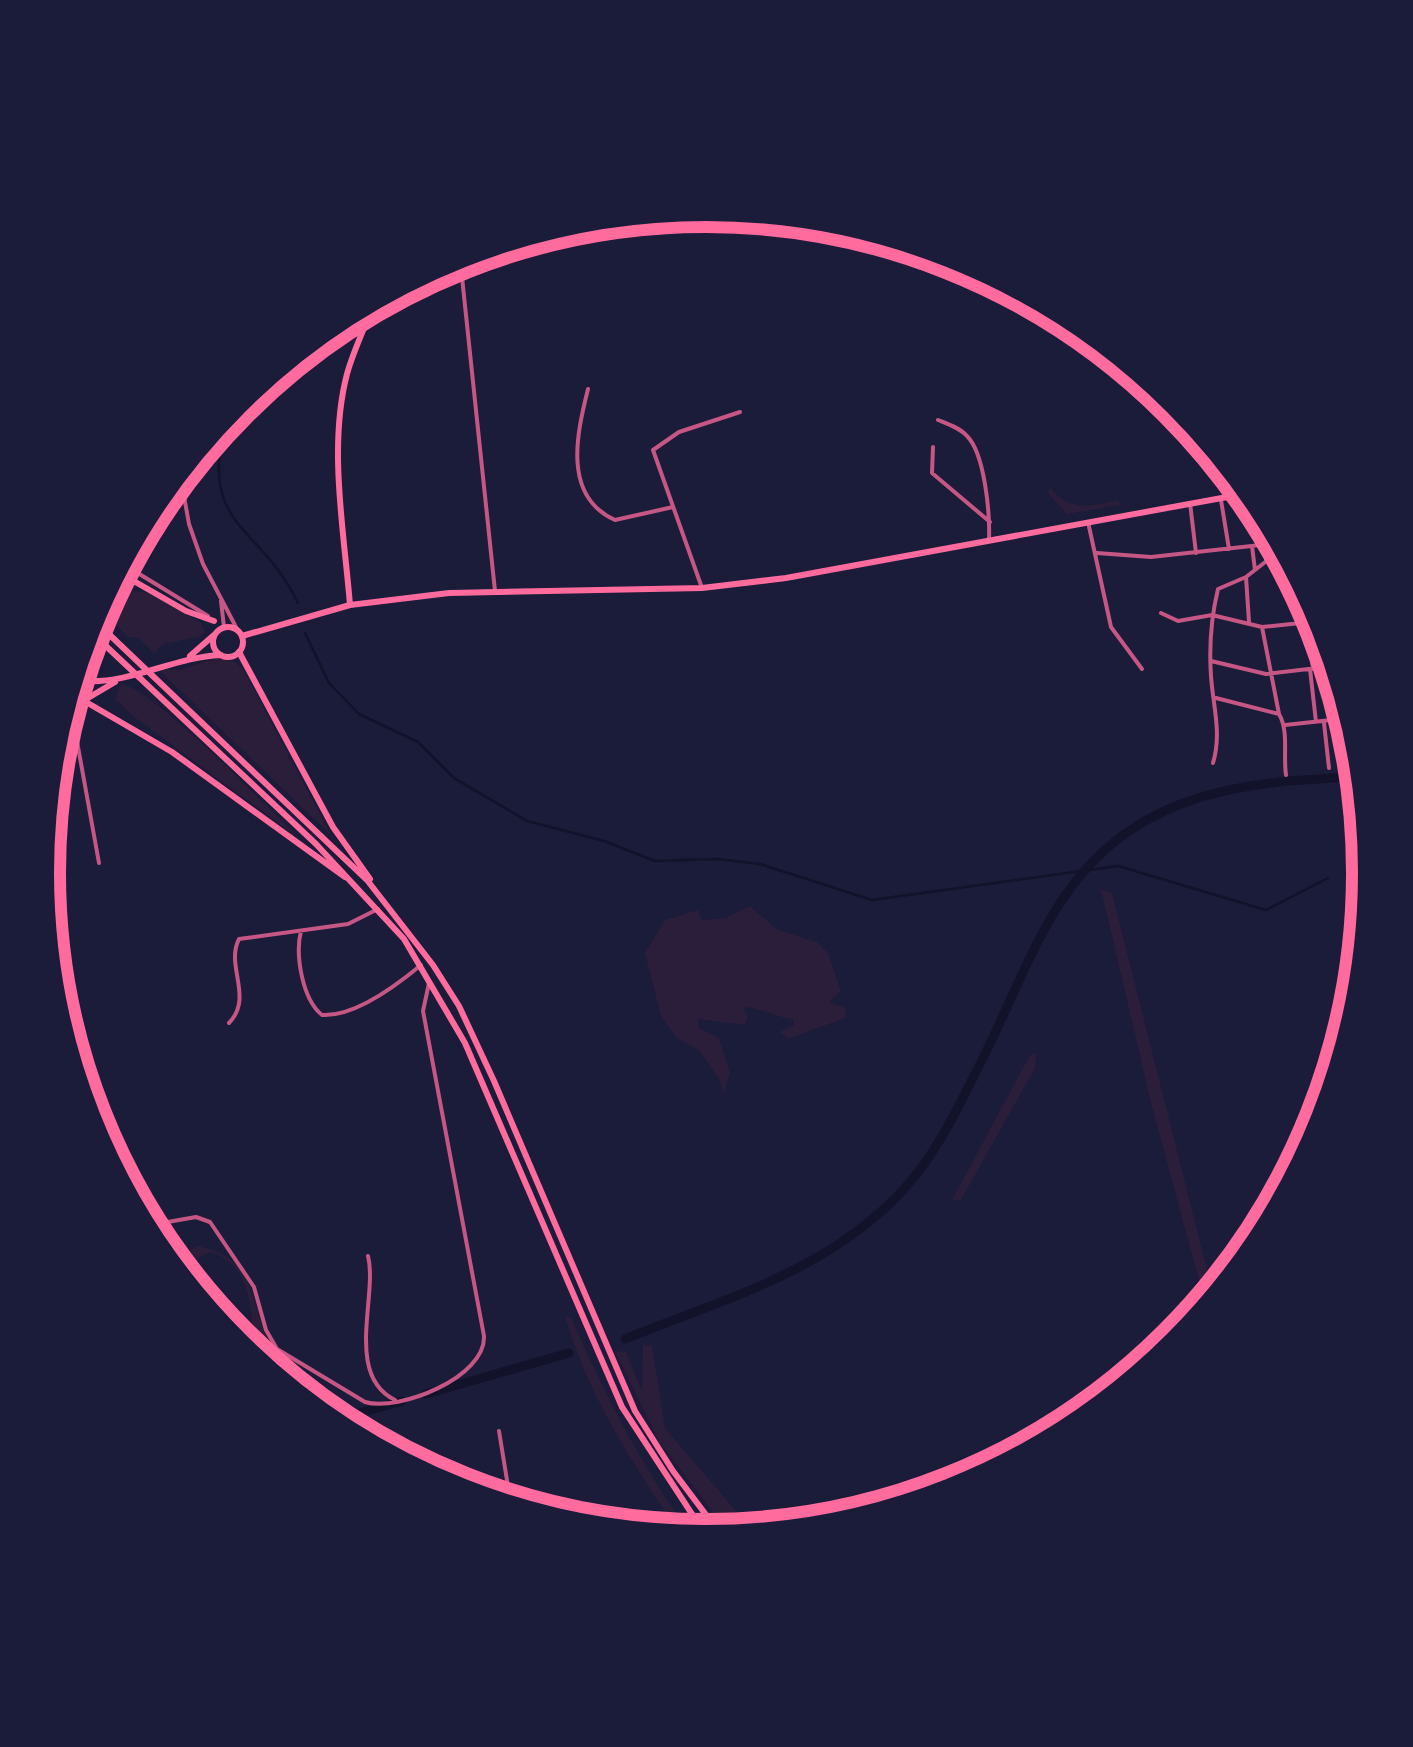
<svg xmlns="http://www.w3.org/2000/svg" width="1413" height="1747" font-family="'Work Sans',sans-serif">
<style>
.green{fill:#2a1e3b}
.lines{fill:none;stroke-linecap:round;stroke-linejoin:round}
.stream{stroke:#12122b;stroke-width:2.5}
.canal{stroke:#12122b;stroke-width:9}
.minor{stroke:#c65784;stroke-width:4}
.secondary{stroke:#ff6b9d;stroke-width:6}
.trunk{stroke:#ff6b9d;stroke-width:6}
.rim{fill:none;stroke:#ff6b9d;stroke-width:12}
</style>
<rect width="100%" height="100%" fill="#1b1b3a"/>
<path class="green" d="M1050 487C1069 512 1090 506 1117 501L1122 505 1067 514 1048 493Z
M116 576 117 589 148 593 200 622 205 630 202 636 164 644 154 653 137 637H128L109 618 102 603Z
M218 658 235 662 243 669 331 835 158 669 179 670Z
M121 684C151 686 272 812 300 839L133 716 115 699Z
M1101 889 1112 893 1214 1297 1189 1319 1182 1313 1202 1291 1152 1107Z
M750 906 776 929 817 942 828 953 841 991 829 1002 846 1008 845 1018 788 1039 780 1032 794 1025 793 1019C775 1017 758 1007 742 1007L748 1016 745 1025 698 1019 699 1028 719 1038 730 1073 723 1094 721 1082 701 1052 676 1037 661 1016 645 953 665 920 698 910 702 920 725 918Z
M1036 1054 1035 1068 961 1200H952L1030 1055Z
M198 1246C253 1257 250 1298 268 1342 273 1352 284 1357 288 1364L267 1351 255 1354C250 1317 256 1265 210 1252L191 1261 184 1278 178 1271 184 1253Z
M565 1316 571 1317C605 1394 642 1469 693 1536L681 1535C635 1467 587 1395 565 1316Z
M643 1344 652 1346 665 1428 738 1513 746 1534 731 1535 660 1443 615 1351 626 1352 642 1392Z"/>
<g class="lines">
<path class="stream" d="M226 417C198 531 257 519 298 603
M305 633 329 683 359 714 418 742 454 778 527 821 604 841 655 861 717 859 760 864 872 900 1118 866 1266 910 1328 878"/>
<path class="canal" d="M625 1339C724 1299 829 1271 904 1189 938 1152 959 1105 982 1060 1006 1013 1025 961 1052 916 1124 794 1233 781 1361 777
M426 1394 569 1353
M332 1421 402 1401"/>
<path class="minor" d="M460 258 495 591
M1044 312 1054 310
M588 389C577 433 562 496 615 520L673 507
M938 420C948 424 960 428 967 436 985 454 990 514 989 540
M933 447 932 473 990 522
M180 474 189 524 203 564 237 629
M1221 500 1229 549
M1190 503 1196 553
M1088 522 1111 627 1142 669
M1252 546 1255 570
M1097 553 1151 557 1278 543
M123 564 208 616
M1246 577 1249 622
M1302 587 1313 669
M702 588 653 450 679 432 740 412
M221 601 224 627
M1161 613 1178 621 1212 615 1262 627 1279 714C1289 731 1283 755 1286 775
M1262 627 1320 621
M1211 661 1266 674 1334 666
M1310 669 1316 722
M1216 698 1279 714
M1346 704 1347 719
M71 708 99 863
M1324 723 1329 768
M1285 725 1350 718
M1213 763C1222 733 1213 706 1211 676 1209 647 1211 618 1218 589L1246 577 1282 549
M301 931C295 954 302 999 322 1015 355 1017 397 985 421 965
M229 1023C254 997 225 966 239 939L348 924 378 909
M145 1226 196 1217 210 1222 254 1287 266 1330 277 1349 365 1402C399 1412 486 1377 484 1336L423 1011 429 983
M368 1256C378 1296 344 1375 395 1400
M499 1431 511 1505"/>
<path class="secondary" d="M350 605C344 531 328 446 347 374 354 349 366 325 375 301
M213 642a15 15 0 1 1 30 0a15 15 0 1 1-30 0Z
M242 636 350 605 449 593 702 588 786 578 1249 493
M190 656 214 635
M85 681C131 684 174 657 221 655
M88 698 115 682
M67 707H79L88 698 87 685 76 677"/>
<path class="trunk" d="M118 572 186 611 214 621
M93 619 367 880 433 965 459 1006 494 1081 635 1411 673 1471 722 1536
M90 631 316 844 404 939 465 1043 622 1407 707 1537
M239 652 333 827 370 879
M86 702 172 752 345 877"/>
</g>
<path d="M0 0H1413V1747H0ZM60 873a646 646 0 1 1 1292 0a646 646 0 1 1-1292 0Z" fill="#1b1b3a" fill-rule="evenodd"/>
<path class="rim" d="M60 873a646 646 0 1 1 1292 0a646 646 0 1 1-1292 0Z"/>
</svg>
